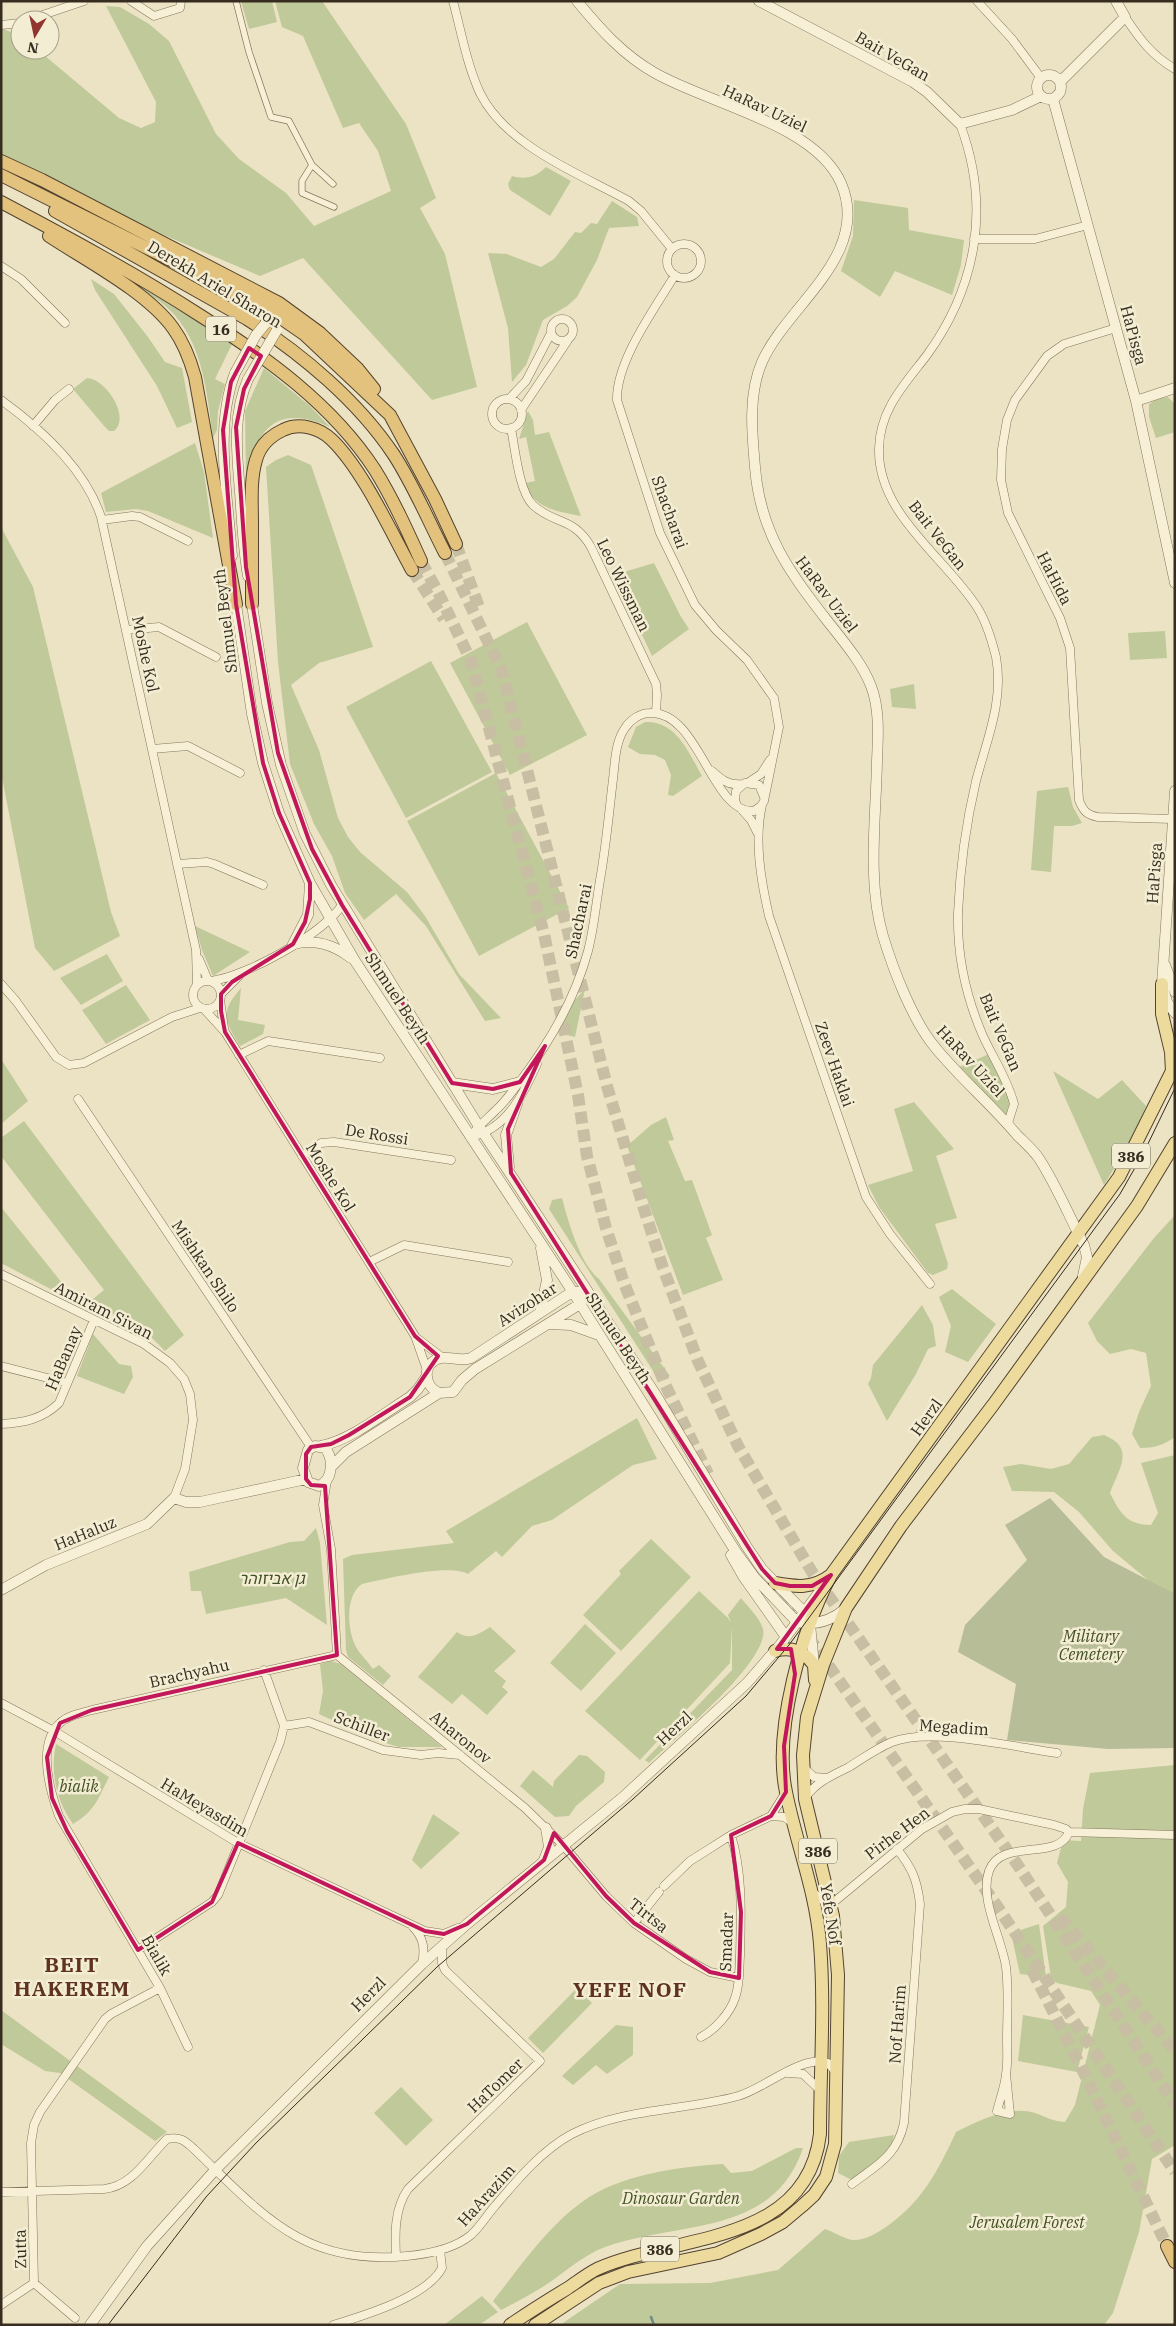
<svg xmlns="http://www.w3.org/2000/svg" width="1176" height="2326" font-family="'IBM Plex Serif',Heebo,serif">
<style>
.green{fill:#c0c999}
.cemetery{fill:#b7be97}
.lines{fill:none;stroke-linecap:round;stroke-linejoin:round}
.stream{stroke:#6d8d87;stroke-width:2.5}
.trunk-tunnel{stroke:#c8bea3;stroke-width:12;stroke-dasharray:12 6;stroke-linecap:butt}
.pedestrian-casing{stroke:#85755c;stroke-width:7}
.minor-casing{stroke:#85755c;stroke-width:9}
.tertiary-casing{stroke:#85755c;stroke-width:11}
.primary-casing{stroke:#534330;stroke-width:14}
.trunk-casing{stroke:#534330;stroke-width:14}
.pedestrian{stroke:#f7f0d7;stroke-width:5.5}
.minor{stroke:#f7f0d7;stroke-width:8}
.tertiary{stroke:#f7f0d7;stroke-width:10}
.primary{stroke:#eddb9e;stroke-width:12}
.trunk{stroke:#e2c27c;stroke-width:12}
.tram{stroke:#362c1f;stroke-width:1}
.tertiary-bridge-casing{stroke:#85755c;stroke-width:11;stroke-linecap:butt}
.tertiary-bridge{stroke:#f7f0d7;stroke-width:10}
.marked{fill:none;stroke:#c2185b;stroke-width:4;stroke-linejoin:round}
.labels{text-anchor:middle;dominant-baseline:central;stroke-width:5;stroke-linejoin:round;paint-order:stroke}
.shield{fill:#f3edd3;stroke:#6f6655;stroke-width:1}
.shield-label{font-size:15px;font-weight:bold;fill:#362c1f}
.street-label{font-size:16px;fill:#362c1f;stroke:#f3edd3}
.park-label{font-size:16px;font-style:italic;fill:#435126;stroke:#f3edd3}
.district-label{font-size:21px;font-weight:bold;letter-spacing:1px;fill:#603320;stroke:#f3edd3}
</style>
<rect width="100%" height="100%" fill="#ece3c4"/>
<path class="green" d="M241 1H272L277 22 249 29Z
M275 1H322L406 124 436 198 420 208 445 254 477 387 432 400 303 258 260 276 152 230 1 154V28L20 36V50H38L119 118 141 128 155 122 156 102 106 6 120 7 149 24 169 41 216 134 239 159 286 193 314 226 391 191 378 151 359 123 343 128 303 36 282 27Z
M546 167 571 181 550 216 510 190 508 184 512 176C526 180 536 177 546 167Z
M854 200 908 208 909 230 964 240 961 265 952 295 895 271 880 297 841 271 853 236Z
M612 201 637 217 639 226 609 228 597 260 577 297 567 306 543 320 526 365 512 382 508 328 488 253 507 254 541 267 554 259 575 232 581 233 591 223 597 224Z
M91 279 114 294 148 337 165 362 182 368 192 422 177 428 157 386 95 290Z
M136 280 233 342 215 379 225 384 218 411 217 430 213 438C206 388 203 333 158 300 150 295 141 290 132 285Z
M264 368 310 406 330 427C274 402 255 431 246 483L245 411Z
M87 378C106 379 131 417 114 431H109L105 427 73 389Z
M1168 397 1175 404V432L1156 438 1149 417V404L1157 399Z
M528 411 533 420 535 435 549 432 581 516C559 512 531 508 526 483L535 481 526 437 519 439Z
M195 443 204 472 213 538 148 511 136 509 106 512 101 493Z
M288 455 311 465 373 647 319 663 291 685 319 750 338 818 348 837 360 852 407 892 425 916 459 974 501 1018 485 1021 426 926 396 894 364 920 345 893 332 856 314 824 290 764 278 662 266 467 276 460Z
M1 527 33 587 111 912 120 936 54 971 35 948 1 772Z
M654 563 680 615 689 629 652 656 614 575Z
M527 622 587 735 510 775 450 663Z
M1165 631 1167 658 1130 660 1128 633Z
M431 661 492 772 406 818 346 707Z
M914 684 916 709 892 707 890 689Z
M645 722C676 720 689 753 702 776L673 796 668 795 671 775 665 760 655 755 640 754 628 747 636 727Z
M496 773 569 908 479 956 407 821Z
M1068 787 1073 807 1082 823 1072 826H1054L1051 872 1031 870 1037 791Z
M195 926 250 952 213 976 202 950Z
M107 954 123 981 81 1005 60 978Z
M126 985 150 1020 106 1044 82 1010Z
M241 988 238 1020 265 1025 263 1034 240 1046C224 1020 220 1012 241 988Z
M585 989 575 1037 558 1033 572 1003Z
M989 1054 1010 1099 1007 1119 957 1068Z
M1 1059 28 1101 1 1124Z
M1053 1071 1098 1099 1122 1080 1146 1106 1136 1132 1104 1185Z
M914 1102 954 1149 936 1156 957 1218 935 1224 948 1264 947 1269 933 1275 928 1273 879 1207 868 1185 913 1171 894 1109Z
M666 1117 674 1140 668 1141 685 1181 692 1180 712 1235 706 1238 723 1280 683 1295 627 1146 651 1125Z
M24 1121 184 1335 165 1351 132 1318 82 1308 104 1290 1 1156V1138Z
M562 1198C568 1221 580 1264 599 1279L670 1376 667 1378 657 1377 549 1209 552 1200Z
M1 1207 79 1304 1 1263Z
M1175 1215V1437C1164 1445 1154 1448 1140 1448L1132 1434 1139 1412 1151 1386 1146 1353 1131 1349 1110 1354 1097 1341 1088 1323 1154 1238Z
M952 1289 996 1324 968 1362 945 1352 951 1326 939 1297Z
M922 1305 933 1325 936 1346 928 1349 916 1374 887 1421 868 1384 871 1378 873 1365Z
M93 1334 119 1364 131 1366 133 1377 124 1394 77 1376Z
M637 1418 657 1459 633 1465 552 1520 532 1526 502 1557 496 1551 468 1574C450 1563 384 1579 362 1584 345 1595 347 1630 356 1647 360 1654 368 1662 373 1669L379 1665 391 1676 383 1685 348 1657 346 1650 343 1559 352 1555 454 1543 446 1531Z
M1104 1435C1136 1448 1119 1468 1110 1493 1120 1513 1127 1525 1151 1525L1158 1513 1141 1463 1175 1455V1598L1160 1590 1113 1551 1079 1512 1054 1492 1012 1491 1003 1467 1021 1464 1051 1469 1069 1464 1092 1437Z
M316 1528 320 1543 327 1625 286 1598 206 1614 201 1591H191L189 1572 290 1542 304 1541Z
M651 1539 691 1577 621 1651 583 1615 621 1574 619 1571Z
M699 1591 728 1618 731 1623 728 1615 741 1598C748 1607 760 1618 763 1629 770 1661 672 1741 649 1763L645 1760 732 1670V1626L730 1663 640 1760 585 1711Z
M585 1624 616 1653 581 1691 550 1663Z
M490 1627 516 1651 494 1671 506 1681 502 1687 508 1692 487 1715 462 1694 452 1704 418 1677 457 1632C469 1641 479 1634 490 1627Z
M331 1661 341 1664 442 1747H399L375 1740 319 1714 323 1691 320 1664Z
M56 1744 109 1777C98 1799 95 1811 73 1824 56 1800 50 1772 56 1744Z
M579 1755 587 1756 605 1772 604 1782 576 1806 569 1816 555 1817 520 1786 533 1770 553 1787 554 1781Z
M1175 1765V2145L1152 2159 1139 2232 1113 2313 1104 2325H560L620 2284 710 2283 778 2270 825 2229C834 2232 846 2240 854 2240 866 2240 877 2233 886 2227 922 2202 938 2171 956 2132 979 2121 1009 2105 1035 2113 1047 2117 1051 2121 1065 2122L1075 2105 1100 2005 1091 1991 1057 1983 1051 1978 1043 1926 1066 1907 1068 1882 1057 1863 1063 1840 1081 1841 1083 1809 1090 1773Z
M433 1814 460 1833 421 1869 412 1860Z
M1039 1924 1046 1977 1020 1974 1011 1933Z
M577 1988 592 2003 543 2053 528 2038Z
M1 2010 167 2132 155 2141 60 2073 45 2071 1 2044Z
M1023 2015 1089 2027 1077 2072 1018 2061Z
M616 2025 633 2027V2055L607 2074 596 2065 573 2085 562 2076Z
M401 2087 433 2120 406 2146 374 2113Z
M894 2135C893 2154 865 2169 852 2180L838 2173 839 2156 849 2142Z
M796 2148H803C773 2238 676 2221 605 2247 581 2256 562 2275 541 2288 528 2296 514 2303 501 2310L493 2301C520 2267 546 2228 582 2202 620 2174 678 2167 723 2164L731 2173 752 2171Z
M482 2296 498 2312 479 2325H444Z"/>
<path class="cemetery" d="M1050 1498 1104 1557 1175 1594V1748L1108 1749 1007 1740 1016 1684 958 1652 965 1625 1027 1560 1005 1525Z"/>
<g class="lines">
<path class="stream" d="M651 2317 654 2325"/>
<path class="trunk-tunnel" d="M456 544 480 610
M445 553 502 671 607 1086 644 1209 663 1268 698 1361 738 1446 812 1572 1017 1864 1175 2104
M421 561 439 594 471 661 544 934 578 1095 587 1156 606 1228 624 1283 664 1382 708 1474
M412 570 444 619
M770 1580 792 1613
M808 1636 997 1906 1175 2172
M1060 1917 1175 2051
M1032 1970 1086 2077 1167 2246"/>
<g class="pedestrian-casing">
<path id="pedestrian" d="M236 1 249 52 271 117 289 121 312 165 302 181V193L334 207
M312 165 333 184"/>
</g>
<g class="minor-casing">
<path id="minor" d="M131 1 154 16 180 8 181 1
M453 1C461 31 467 65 480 93 506 146 580 174 629 201L641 211 672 249
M977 1 1012 39 1041 78
M1125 17C1139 38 1152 56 1175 69
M28 20 84 1
M1 25 20 23
M960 124C991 206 977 286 927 355 905 384 880 409 879 448 877 514 945 557 977 607 986 621 992 641 996 657 1004 701 987 739 976 781 966 823 960 869 958 913 957 955 966 997 983 1036 993 1058 1008 1080 1014 1104L1008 1123
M974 239H1035L1088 225
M667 261a17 17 0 1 1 34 0a17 17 0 1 1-34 0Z
M1 266 21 279 65 323
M551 330a11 11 0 1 1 22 0a11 11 0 1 1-22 0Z
M1116 328 1064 344 1047 356 1015 400 1007 420 1002 449 1001 480 1008 513 1060 618 1070 648 1079 800C1083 811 1087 815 1098 817L1173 819
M509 399 526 381 551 333
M492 414a15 15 0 1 1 30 0a15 15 0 1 1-30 0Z
M1 400C41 429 85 468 101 517L196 950 197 984
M521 410 568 340
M33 426 55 400 69 389
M511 428C515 448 519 492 533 505 554 525 573 516 591 547L656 684 657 695 656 713
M102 520 132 516 140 517 188 541
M126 630 159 627 216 657
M152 749 188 746 240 773
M712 771C722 780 729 786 743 784
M749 782 761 774 770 760
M737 805 735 801 736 791 745 783 759 785 764 797
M762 805C754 841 761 881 769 916L866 1197 890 1234 930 1284
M742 810 751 820 757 832
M177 864 207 862 214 864 263 885
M199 959 208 980
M193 995a14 14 0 1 1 28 0a14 14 0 1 1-28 0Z
M211 981C245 977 323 934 342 905
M1 984 16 1001 56 1057 69 1065 84 1063 172 1017 200 1008
M221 994 239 976
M220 1000 224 1028
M204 1009 225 1032 415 1336 427 1370
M239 1055 268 1041 380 1058
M78 1099 311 1447
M470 1137C478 1126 487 1119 496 1110 505 1102 511 1093 518 1084 548 1045 575 999 588 951 594 928 596 904 600 880 606 847 609 813 613 779 615 763 615 742 625 728 630 720 640 713 650 713 699 710 712 815 754 811L761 806 764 801 779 727 774 698 747 660 716 630 695 605 660 533 617 400C616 361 655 308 675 275
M470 1137C506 1130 523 1095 537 1064
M302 1156 321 1143 334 1142 451 1160
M369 1262 404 1245 508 1262
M1 1274 144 1344 170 1363 184 1379 190 1394 193 1420 185 1469 174 1498
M418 1339 443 1358
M1 1366 67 1383
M1 1424C23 1423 43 1419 59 1403L94 1320
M327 1480 323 1505 331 1549 337 1655
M337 1655 525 1808 563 1845 606 1896 634 1923 686 1959 710 1972 739 1978
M1 1703 54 1731 238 1843 425 1931 444 1934 458 1928
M284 1726 309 1722 383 1750 421 1755 438 1753 460 1755
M803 1767 814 1777 827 1778
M806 1797C816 1782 833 1775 849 1767 862 1759 877 1748 892 1742 931 1727 1014 1747 1057 1753
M771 1816 784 1817 792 1822
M1069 1832 1175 1835
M664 1886 690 1861 706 1851 731 1835 771 1816 786 1792
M812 1892 824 1901 834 1902 922 1829 952 1812 965 1809H979L1054 1825 1066 1829 1069 1832
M634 1923 659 1892
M413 1927C424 1938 425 1949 422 1964
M138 1950 212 1902 218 1895 280 1742 284 1726 264 1670
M701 2037C715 2030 730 2013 735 1998 740 1985 739 1970 740 1956 741 1916 743 1874 731 1835
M188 2047 160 1988 59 1816C50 1791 36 1745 60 1723 68 1715 82 1713 92 1710L337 1655
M788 2073 803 2074 820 2090
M1006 2074 1010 2114 997 2111C1000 2099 1005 2086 1006 2074 1008 2063 1007 2051 1007 2040 1007 2016 1009 1991 1006 1967 1002 1939 979 1899 989 1871 1001 1837 1058 1862 1069 1832
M852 2184C877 2165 897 2156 904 2123L920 1904C917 1879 912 1868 897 1849
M1 2192 104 2189C133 2186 147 2158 167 2139 180 2136 185 2141 194 2149 263 2215 303 2266 407 2256 428 2254 454 2249 471 2235 480 2227 487 2215 495 2206 517 2180 542 2150 572 2134 623 2108 684 2111 738 2096 764 2089 802 2054 828 2063L835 2071
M396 2257C395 2234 394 2209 408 2189L540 2061 445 1970 442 1963V1946
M1 2305 34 2283
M75 2318 34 2283 31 2143 34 2125 40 2112 105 2019 111 2014 160 1988
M333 2325C362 2316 427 2297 442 2268L440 2250"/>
</g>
<g class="tertiary-casing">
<path id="tertiary" d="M577 1C600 29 623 55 655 73 709 104 815 124 841 183 872 255 787 305 762 362 748 394 752 434 755 467 760 533 790 573 829 623 844 642 862 663 871 686 880 709 878 737 877 761 876 817 867 882 883 936 893 969 912 1019 934 1046 959 1077 991 1104 1017 1135 1024 1142 1032 1149 1038 1157 1056 1184 1069 1216 1084 1245L1087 1257 1083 1276
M759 1 913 82 927 92 960 124 1012 110 1041 96
M1037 87a12 12 0 1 1 24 0a12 12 0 1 1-24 0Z
M1060 82 1125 17 1116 1
M1053 99 1136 401 1175 583
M1136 401 1175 388
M232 556C228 498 214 428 235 373
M248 576C243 548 242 520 240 492 237 454 232 416 248 379
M235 597 252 714 263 763 279 813 310 883 355 961 569 1286 736 1552 755 1578 797 1622C816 1626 831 1621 845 1609
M251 598 267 703 281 765 305 834 331 885 478 1125 656 1395 747 1547 762 1569 807 1615 810 1624 814 1665
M1175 791 1162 984 1167 1002 1175 1013
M293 944C315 939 333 944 351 958
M293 944 308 915 310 884
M1165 965 1175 992
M452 1083 493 1089 520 1082
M509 1167 506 1135 517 1104
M587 1291 580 1304 475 1369 462 1380 453 1392 439 1393C424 1386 421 1364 440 1358 450 1356 460 1362 471 1358L572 1292Z
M540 1313 547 1280 541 1248
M548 1324 571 1325 599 1335
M315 1446 325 1448C334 1459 333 1480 319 1486L308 1482 303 1468 308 1450Z
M321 1446C351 1440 384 1413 410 1397L418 1389 426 1377
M331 1467 346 1452 439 1393
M731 1555 743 1576 786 1637
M1 1590 46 1565 147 1524 174 1498 186 1502H200L306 1479
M544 1860 549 1847 546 1828
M90 2325 147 2246 216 2169 422 1964 467 1924 622 1798 747 1683 780 1645 820 1591"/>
</g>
<g class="primary-casing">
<path id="primary" d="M1162 984V1014L1171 1052 1172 1072
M775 1583C796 1587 813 1589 831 1575
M775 1651C792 1646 805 1652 814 1665L815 1680
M510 2325C529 2312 548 2300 568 2288 577 2282 587 2274 597 2269 676 2234 807 2246 820 2134 820 2071 825 2006 820 1944 816 1891 796 1843 786 1792 773 1731 802 1630 831 1575L1119 1177 1175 1065
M535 2325 599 2283 628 2272 718 2253 761 2234 783 2222 802 2206 814 2195 826 2177 835 2144 838 1975 833 1916 805 1799 803 1755 807 1717 823 1665 846 1608 901 1526 993 1405 1137 1206 1175 1143"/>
</g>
<g class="trunk-casing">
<path id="trunk" d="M1 161 42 180 279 303 320 333 357 368 374 389
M1 175 199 274 278 316 304 334 390 415 435 499 456 544
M1 202C69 238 136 274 201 316 266 357 333 405 375 470 393 499 407 530 421 561
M55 211 247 319C302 354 358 401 394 455 414 486 428 520 445 553
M49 236C87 261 147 292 173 328 184 343 190 359 195 377L236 604
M252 604C252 578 252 551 252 524 252 503 250 480 256 460 260 445 270 436 283 430 299 422 320 428 332 440 363 470 391 532 412 570
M1167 2246 1175 2262"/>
</g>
<use href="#pedestrian" class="pedestrian"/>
<use href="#minor" class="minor"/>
<use href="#tertiary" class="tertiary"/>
<use href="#primary" class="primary"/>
<use href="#trunk" class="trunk"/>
<path class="tram" d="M108 2325 206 2197 256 2143 437 1967 633 1799 746 1696 789 1645 1120 1194 1144 1152 1175 1088"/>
<g class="tertiary-bridge-casing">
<path id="tertiary-bridge" d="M235 373 256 335 266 323
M248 379 277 330"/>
</g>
<use href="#tertiary-bridge" class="tertiary-bridge"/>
</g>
<path class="marked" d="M249 348 261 356 244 389 236 427 246 567 278 753 312 849 342 905 452 1083 493 1089 520 1082 545 1046 508 1129 511 1173 762 1569 775 1583 790 1586H812L831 1575 777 1649H791L795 1674 784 1746 786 1792 771 1816 731 1835 741 1912 739 1978 710 1972 634 1923 606 1896 554 1833 544 1860 467 1924 444 1934 425 1931 238 1843 212 1902 138 1950 67 1831 52 1798 47 1757 60 1723 92 1710 337 1655 325 1486 311 1485 306 1479V1454L311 1447 331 1444 349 1435 410 1397 438 1356 415 1336 225 1032 221 1011V994L232 982 293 944 305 922 310 899V883L279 813 263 763 236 604 223 430 231 382Z"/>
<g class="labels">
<g class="shield">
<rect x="206" y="316.5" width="30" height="25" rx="4"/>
<rect x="1112" y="1143.5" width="38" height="25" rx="4"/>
<rect x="799" y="1838.5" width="38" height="25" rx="4"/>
<rect x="641" y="2236.5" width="38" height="25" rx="4"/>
</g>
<g class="shield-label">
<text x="221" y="329">16</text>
<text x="1131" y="1156">386</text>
<text x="818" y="1851">386</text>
<text x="660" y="2249">386</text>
</g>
<g class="street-label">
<text transform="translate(893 56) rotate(30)">Bait VeGan</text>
<text transform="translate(765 108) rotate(25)">HaRav Uziel</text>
<text transform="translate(215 284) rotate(31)">Derekh Ariel Sharon</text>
<text transform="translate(1134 335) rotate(75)">HaPisga</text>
<text transform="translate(670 512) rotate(70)">Shacharai</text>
<text transform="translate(938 535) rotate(52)">Bait VeGan</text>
<text transform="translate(1055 578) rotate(63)">HaHida</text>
<text transform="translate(624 585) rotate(64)">Leo Wissman</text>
<text transform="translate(827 594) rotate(53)">HaRav Uziel</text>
<text transform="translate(225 621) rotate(-97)">Shmuel Beyth</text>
<text transform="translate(146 654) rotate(78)">Moshe Kol</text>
<text transform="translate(1154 873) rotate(-86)">HaPisga</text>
<text transform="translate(578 921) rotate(-78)">Shacharai</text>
<text transform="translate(398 998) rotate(57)">Shmuel Beyth</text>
<text transform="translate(1001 1032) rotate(67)">Bait VeGan</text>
<text transform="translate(971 1061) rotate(47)">HaRav Uziel</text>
<text transform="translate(835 1064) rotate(71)">Zeev Haklai</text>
<text transform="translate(377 1134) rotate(9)">De Rossi</text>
<text transform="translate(331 1177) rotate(58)">Moshe Kol</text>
<text transform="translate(206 1266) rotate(56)">Mishkan Shilo</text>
<text transform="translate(527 1304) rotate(-33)">Avizohar</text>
<text transform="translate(104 1310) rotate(27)">Amiram Sivan</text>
<text transform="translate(619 1338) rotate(57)">Shmuel Beyth</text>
<text transform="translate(63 1358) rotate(-67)">HaBanay</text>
<text transform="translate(926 1417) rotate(-54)">Herzl</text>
<text transform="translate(85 1533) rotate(-22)">HaHaluz</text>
<text transform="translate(189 1673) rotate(-13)">Brachyahu</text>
<text transform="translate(362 1726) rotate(21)">Schiller</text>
<text transform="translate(954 1727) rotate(4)">Megadim</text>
<text transform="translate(674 1728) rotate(-43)">Herzl</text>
<text transform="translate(461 1737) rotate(39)">Aharonov</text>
<text transform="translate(205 1807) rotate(31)">HaMeyasdim</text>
<text transform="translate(897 1833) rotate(-37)">Pirhe Hen</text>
<text transform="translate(831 1914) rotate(81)">Yefe Nof</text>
<text transform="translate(649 1915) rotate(38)">Tirtsa</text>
<text transform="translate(726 1942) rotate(-88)">Smadar</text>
<text transform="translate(157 1955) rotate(60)">Bialik</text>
<text transform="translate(368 1994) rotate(-45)">Herzl</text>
<text transform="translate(897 2024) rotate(-86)">Nof Harim</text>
<text transform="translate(495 2085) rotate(-44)">HaTomer</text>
<text transform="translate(486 2195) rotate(-48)">HaArazim</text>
<text transform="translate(20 2249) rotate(-91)">Zutta</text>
</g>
<g class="park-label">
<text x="272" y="1578">גן אביזוהר</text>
<text x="1091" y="1636">Military<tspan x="1091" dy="18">Cemetery</tspan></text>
<text x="79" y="1786">bialik</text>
<text x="681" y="2198">Dinosaur Garden</text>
<text x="1027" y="2222">Jerusalem Forest</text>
</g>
<g class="district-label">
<text x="72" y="1964">BEIT<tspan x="72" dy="24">HAKEREM</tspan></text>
<text x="630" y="1989">YEFE NOF</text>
</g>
</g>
<rect width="1176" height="2326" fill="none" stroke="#362c1f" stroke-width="5"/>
<g transform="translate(35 35) rotate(189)"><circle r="24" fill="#f3edd3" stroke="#a7a08b"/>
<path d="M0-4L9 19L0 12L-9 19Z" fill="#91362f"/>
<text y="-8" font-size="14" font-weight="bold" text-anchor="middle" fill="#362c1f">N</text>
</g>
</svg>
